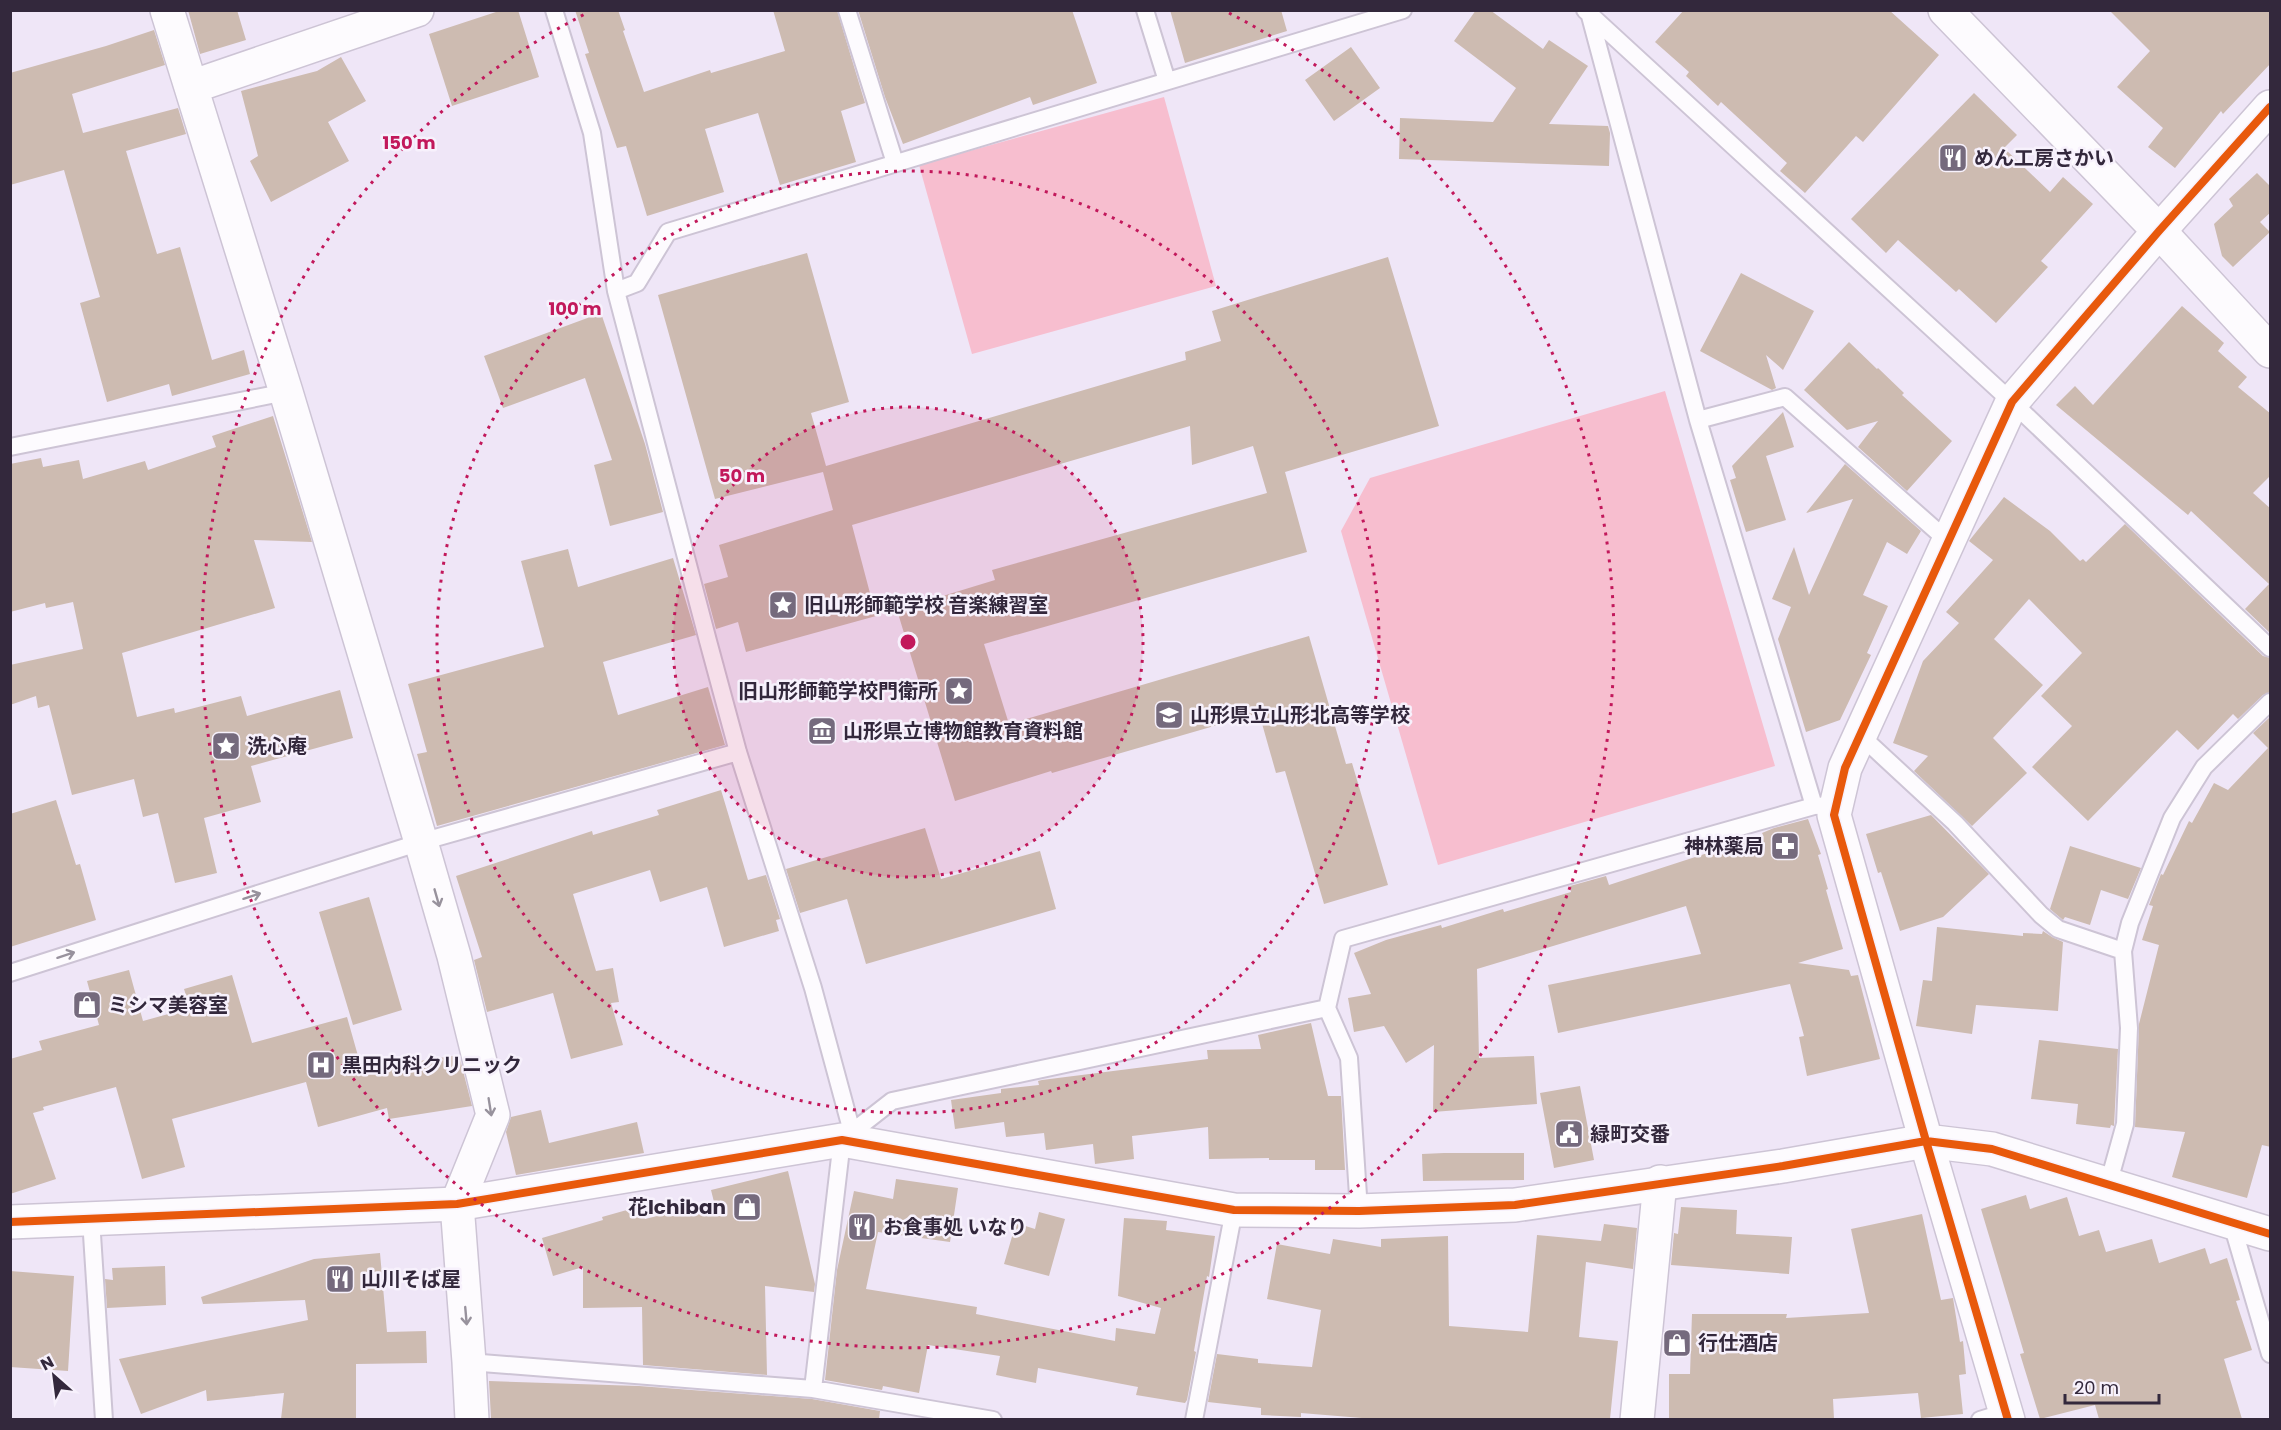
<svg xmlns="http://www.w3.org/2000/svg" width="2281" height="1430" font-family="Poppins,'Noto Sans JP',sans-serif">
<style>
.green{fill:#f7becf}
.building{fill:#cdbbb1}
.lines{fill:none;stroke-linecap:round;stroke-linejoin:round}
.lane-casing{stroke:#cdc4d5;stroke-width:20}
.street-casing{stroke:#cdc4d5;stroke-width:36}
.secondary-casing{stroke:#cdc4d5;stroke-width:36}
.lane{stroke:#fdfbfe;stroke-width:16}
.street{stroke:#fdfbfe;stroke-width:33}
.secondary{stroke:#fdfbfe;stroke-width:33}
.cycleway-casing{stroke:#f7f1fc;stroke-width:11}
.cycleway{stroke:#e8590c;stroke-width:8}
.oneway{stroke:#98929d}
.ring{fill:none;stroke:#c2185b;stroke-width:3;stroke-dasharray:3 6}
.labels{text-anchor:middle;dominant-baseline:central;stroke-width:5;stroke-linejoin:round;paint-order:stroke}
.poi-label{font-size:20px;font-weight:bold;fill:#33283c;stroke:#f7f1fc;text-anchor:start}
.centre{fill:#c2185b;stroke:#f7f1fc;stroke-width:3}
.ring-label{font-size:18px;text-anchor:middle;font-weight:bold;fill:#c2185b;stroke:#f7f1fc;stroke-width:5;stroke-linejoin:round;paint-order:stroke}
</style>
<rect width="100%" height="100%" fill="#efe6f7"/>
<path class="green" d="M1164 97 1216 286 972 354 919 165Z
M1665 391 1775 766 1438 865 1341 531 1370 478Z"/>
<path class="building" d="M188 10H237L246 40 200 54Z
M502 10H518L539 77 452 106 429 34Z
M575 10H618L625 30 623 31 644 92 710 70 711 73 785 51 773 10H837L865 103 841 111 856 162 780 185 758 113 705 129 724 192 647 216 626 146 617 148 585 54 589 53Z
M858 10H1072L1097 83 1033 105 1030 97 903 144 885 97Z
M1170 10H1281L1287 31 1185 63Z
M1476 10H1490L1543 49 1549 40 1588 66 1549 124 1608 126 1610 133 1609 166 1399 159 1400 118 1493 122 1516 88 1454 41Z
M1684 10H1889L1939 55 1863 142 1856 136 1805 193 1780 171 1787 163 1721 102 1718 106 1686 76 1689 72 1655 42Z
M2109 10H2271V63L2223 114 2221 111 2175 168 2148 147 2163 128 2117 87 2150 51Z
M154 30 165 65 72 94 83 133 178 108 186 134 126 151 157 254 180 247 212 360 244 350 250 374 172 396 169 384 107 402 80 303 100 297 64 170 10 185V73L106 46Z
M1351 47 1380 88 1334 121 1305 80Z
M341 57 366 101 328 122 349 161 271 202 250 161 258 156 241 91 317 71Z
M1974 93 2017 135 2004 148 2050 192 2063 177 2093 204 2041 261 2048 267 1996 323 1959 289 1956 292 1898 240 1886 253 1851 219Z
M2257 173 2271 187V212L2260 222 2270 232 2233 267 2222 256 2214 224 2233 206 2229 199Z
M807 253 849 402 811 413 826 466 1186 360 1185 352 1221 341 1212 311 1388 257 1439 426 1285 472 1307 552 984 644 1009 724 1309 636 1346 764 1352 763 1388 885 1324 904 1285 771 1276 773 1259 713 1052 773 1051 771 955 801 897 610 995 580 992 570 1267 493 1253 446 1192 465 1190 426 852 525 876 616 746 652 738 622 716 629 704 584 728 577 719 545 833 510 823 472 715 499 658 295Z
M1741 273 1814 311 1783 370 1766 355 1776 388 1772 390 1700 351Z
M2182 306 2224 343 2218 351 2247 377 2238 387 2271 414V475L2253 493 2271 509V634L2245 609 2269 584 2191 511 2188 515 2056 405 2075 386 2093 405Z
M601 313 645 444 663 512 610 526 594 465 612 460 585 378 503 408 484 356Z
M1849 342 1877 369 1878 368 1904 393 1902 395 1952 441 1907 491 1858 447 1878 421 1847 430 1804 390Z
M1783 412 1794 447 1766 456 1786 520 1746 532 1730 480 1736 478 1732 466Z
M273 416 312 542 254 540 275 608 122 653 137 717 174 708 175 713 241 696 247 716 340 690 353 738 251 766 261 802 204 818 217 873 175 883 158 813 143 817 134 779 72 795 49 705 38 708 36 696 10 705V665L83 649 73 602 46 608 45 603 10 612V464L41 458 43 467 79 460 83 479 145 461 148 470 216 447 212 436Z
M1845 464 1921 531 1907 554 1887 542 1863 595 1888 606 1867 653 1871 655 1840 720 1806 732 1778 639 1791 607 1772 599 1794 547 1809 595 1853 499 1806 513Z
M2004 497 2050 531 2080 561 2083 559 2086 562 2125 524 2263 656 2271 658V692L2263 695 2238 719 2233 714 2198 750 2177 730 2088 821 2032 767 2072 726 2041 696 2082 653 2029 599 1994 639 2043 685 1993 738 2027 773 1972 826 1914 771 1928 756 1893 743 1923 661 1959 623 1946 612 1993 560 1969 541Z
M568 549 578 587 673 558 696 635 603 662 618 715 708 687 725 745 437 826 417 754 427 752 408 684 544 647 521 561Z
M2271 716V1147L2262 1145 2247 1198 2172 1177 2185 1132 2135 1127 2139 1024 2159 945 2142 940 2153 906 2149 905 2161 874 2163 875 2189 821 2192 823 2214 783 2228 790 2268 748 2253 733Z
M721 790 748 880 766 875 780 919 776 920 779 931 724 947 707 887 660 902 650 870 573 894 596 971 613 968 619 1002 611 1003 623 1045 571 1059 553 993 487 1012 474 960 482 957 456 876 592 831 593 835 659 815 657 810Z
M56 800 76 865 80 864 96 920 10 947V814Z
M1931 815 1989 874 1943 917 1900 931 1881 872 1878 873 1866 834Z
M1808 819 1821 854 1818 855 1828 889 1826 890 1843 949 1798 963 1849 970 1851 976 1858 975 1880 1059 1807 1076 1799 1037 1804 1036 1790 984 1558 1033 1548 985 1701 954 1686 906 1477 969 1479 1058 1534 1056 1537 1104 1433 1112 1434 1045 1406 1063 1384 1026 1354 1032 1348 998 1371 994 1354 953 1386 940 1441 925 1442 928 1503 909 1504 912 1571 892 1570 886 1606 876 1609 885 1763 835 1762 833 1774 828Z
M925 828 941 879 1040 851 1056 909 866 964 847 899 800 913 786 869Z
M2070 846 2141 868 2128 899 2101 890 2090 925 2065 917 2063 920 2050 909Z
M369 897 402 1010 353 1025 319 912Z
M1937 927 2023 936V933L2042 934 2043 931 2052 937 2063 942 2058 1011 1976 1005 1972 1034 1916 1026 1923 980 1932 981Z
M129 970 143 1021 190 1008 184 989 232 975 252 1043 347 1017 362 1070 459 1055 472 1106 389 1119 387 1108 318 1127 306 1082 172 1119 185 1167 142 1179 116 1087 43 1107 44 1110 33 1113 56 1179 10 1194V1059L42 1050 39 1041 99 1025 87 981Z
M1311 1023 1328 1096H1341L1345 1170H1315V1160H1269V1158L1209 1159 1208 1127 1132 1136 1134 1159 1095 1164 1093 1144 1046 1150 1044 1133 1006 1137 1004 1122 955 1129 951 1100 1001 1093V1089L1039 1085 1038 1081 1042 1080 1208 1059 1207 1050 1261 1049 1258 1035Z
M2039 1040 2118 1049 2114 1126 2111 1125 2110 1128 2076 1124 2078 1104 2031 1099Z
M1580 1086 1594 1160 1554 1168 1540 1093Z
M541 1110 549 1143 637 1122 644 1153 516 1175 506 1132 511 1117Z
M1444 1153H1524V1180L1423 1181 1422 1154Z
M788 1171 815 1284 814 1292 765 1286 767 1375 643 1365 642 1307 583 1308V1267L553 1276 542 1238 603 1220 602 1217 641 1206 645 1219 714 1202 711 1190Z
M896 1179 958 1188 950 1242 878 1232 866 1289 977 1307 976 1314 1115 1341 1116 1328 1155 1334 1161 1308 1118 1296 1124 1218 1167 1221 1166 1230 1215 1236 1209 1277 1207 1276 1194 1351 1196 1352 1187 1400 1185 1403 1136 1395 1138 1387 1038 1368 1036 1383 996 1375 1000 1356 928 1345 919 1393 883 1386 882 1390 825 1380 837 1270 854 1191 893 1199Z
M2026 1195 2030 1209 2067 1197 2079 1236 2099 1230 2106 1252 2152 1239 2159 1263 2205 1248 2210 1264 2227 1258 2240 1300 2236 1301 2252 1350 2224 1359 2242 1419H2099L2095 1405 2040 1419 2020 1354 2024 1353 1981 1209Z
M1681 1207 1737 1210 1736 1234 1792 1237 1789 1274 1671 1265 1674 1233 1678 1234Z
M1039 1212 1065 1219 1049 1276 1004 1264 1016 1223 1035 1229Z
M1922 1214 1941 1300 1953 1298 1960 1342 1963 1341 1966 1374 1959 1375 1963 1414 1921 1418 1918 1393 1833 1399 1834 1419H1669V1374H1690L1692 1314H1787L1786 1318 1869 1313 1851 1229Z
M1604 1224 1637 1228 1633 1269 1586 1262 1579 1337 1618 1341 1610 1419H1374L1301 1413V1417L1261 1415V1408L1208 1402 1217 1354 1258 1359V1363L1312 1367 1321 1310 1267 1299 1277 1244 1330 1254 1333 1239 1381 1247V1239L1448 1236 1449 1326 1528 1332 1537 1235 1601 1241Z
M380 1253 387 1332 426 1331 427 1363 356 1364V1419H281L284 1393 207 1401 206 1390 141 1414 119 1359 308 1320 305 1300 203 1304 201 1297 314 1259Z
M165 1266 166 1305 107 1308 105 1279 113 1280 112 1268Z
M10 1271 74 1276 68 1371 10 1367Z
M489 1381 639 1386 812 1399 880 1411 879 1419H521L491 1418Z"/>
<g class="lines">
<g class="lane-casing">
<path id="lane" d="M554 10 592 133 616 291 708 641 738 752 813 988 852 1132
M847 10 895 163
M1145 10 1167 81
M1585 10 2012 402 2270 648
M1590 16 1698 420 1814 806
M616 291 637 283 668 232 1403 10
M1698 420 1785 397 1948 541
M10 447 286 392
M1860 735 1955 823 2041 915 2058 929 2123 951
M10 973 421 842 738 752
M1327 1008 1349 1058 1359 1211
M2108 1185 2125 1124 2129 1028 2123 951 2130 923 2172 818 2204 767 2270 702
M91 1219 104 1420
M2232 1224 2270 1354
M469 1362 813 1389 993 1420
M813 1389 842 1140 892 1101 1327 1008 1343 939 1814 806 1836 805
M1194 1420 1234 1210
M1980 1420 2006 1412"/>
</g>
<g class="street-casing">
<path id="street" d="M167 10 286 392 421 842 454 956 493 1115 457 1204 469 1362 472 1420
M1945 10 2159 231 2270 351
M191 87 417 10
M1926 1141 2008 1420
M1637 1420 1660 1182"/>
</g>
<g class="secondary-casing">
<path id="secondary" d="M1926 1141 1834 815 1845 768 2012 402 2159 231 2270 107
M10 1222 457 1204 842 1140 1234 1210 1359 1211 1515 1205 1783 1166 1926 1141 1992 1149 2270 1234"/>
</g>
<use href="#lane" class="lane"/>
<use href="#street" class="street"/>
<use href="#secondary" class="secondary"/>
<g class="cycleway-casing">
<path id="cycleway" d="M10 1222 457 1204 842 1140 1234 1210 1359 1211 1515 1205 1783 1166 1926 1141 1992 1149 2270 1234
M2008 1420 1926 1141 1834 815 1845 768 2012 402 2159 231 2270 107"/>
</g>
<use href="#cycleway" class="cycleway"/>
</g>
<defs><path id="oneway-shaft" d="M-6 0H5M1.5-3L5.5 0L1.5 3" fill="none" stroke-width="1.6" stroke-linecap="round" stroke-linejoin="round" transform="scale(1.5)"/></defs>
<g class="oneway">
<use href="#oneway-shaft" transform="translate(252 896) rotate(-18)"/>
<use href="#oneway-shaft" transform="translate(437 898) rotate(74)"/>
<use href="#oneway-shaft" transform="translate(66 955) rotate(-18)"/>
<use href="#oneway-shaft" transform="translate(490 1107) rotate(81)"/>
<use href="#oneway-shaft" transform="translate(466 1316) rotate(85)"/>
</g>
<circle cx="908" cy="642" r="235" fill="#c2185b" fill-opacity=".12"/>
<g class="ring">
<circle cx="908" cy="642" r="235"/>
<circle cx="908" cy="642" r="471"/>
<path d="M1229 13A706 706 0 1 1 587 13"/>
</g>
<defs>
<g id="restaurant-square" transform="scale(1.5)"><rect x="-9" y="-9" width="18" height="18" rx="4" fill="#756a7d" stroke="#f7f1fc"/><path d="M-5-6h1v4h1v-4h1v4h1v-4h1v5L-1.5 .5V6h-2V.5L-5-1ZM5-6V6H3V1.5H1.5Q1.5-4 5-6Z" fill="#fff"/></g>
<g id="sight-square" transform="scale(1.5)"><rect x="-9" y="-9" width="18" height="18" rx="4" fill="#756a7d" stroke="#f7f1fc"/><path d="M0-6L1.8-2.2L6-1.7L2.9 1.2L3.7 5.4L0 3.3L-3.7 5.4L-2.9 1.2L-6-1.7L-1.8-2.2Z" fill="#fff"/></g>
<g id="school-square" transform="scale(1.5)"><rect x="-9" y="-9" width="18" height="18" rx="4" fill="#756a7d" stroke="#f7f1fc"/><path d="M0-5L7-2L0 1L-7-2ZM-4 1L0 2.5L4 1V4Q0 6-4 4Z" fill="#fff"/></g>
<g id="museum-square" transform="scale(1.5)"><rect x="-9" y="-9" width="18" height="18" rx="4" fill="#756a7d" stroke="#f7f1fc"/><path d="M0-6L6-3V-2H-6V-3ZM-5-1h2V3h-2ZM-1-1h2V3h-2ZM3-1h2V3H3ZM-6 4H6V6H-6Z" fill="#fff"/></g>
<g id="pharmacy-square" transform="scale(1.5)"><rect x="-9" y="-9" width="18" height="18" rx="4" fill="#756a7d" stroke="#f7f1fc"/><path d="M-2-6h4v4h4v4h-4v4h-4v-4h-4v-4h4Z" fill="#fff"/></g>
<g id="shop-square" transform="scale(1.5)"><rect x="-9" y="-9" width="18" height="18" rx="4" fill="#756a7d" stroke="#f7f1fc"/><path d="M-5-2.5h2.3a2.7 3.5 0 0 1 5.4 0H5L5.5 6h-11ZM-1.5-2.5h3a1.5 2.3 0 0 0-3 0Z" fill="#fff"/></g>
<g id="hospital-square" transform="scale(1.5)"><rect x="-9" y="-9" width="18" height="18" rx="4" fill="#756a7d" stroke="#f7f1fc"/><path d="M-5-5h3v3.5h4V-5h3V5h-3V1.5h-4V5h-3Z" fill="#fff"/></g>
<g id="civic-square" transform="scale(1.5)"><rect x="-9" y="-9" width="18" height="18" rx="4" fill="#756a7d" stroke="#f7f1fc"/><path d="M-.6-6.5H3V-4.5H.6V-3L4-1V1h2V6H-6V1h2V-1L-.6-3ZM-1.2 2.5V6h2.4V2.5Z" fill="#fff"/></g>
</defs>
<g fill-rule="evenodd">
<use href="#restaurant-square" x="1953" y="158"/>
<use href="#sight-square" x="783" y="605"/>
<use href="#sight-square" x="959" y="691"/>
<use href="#school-square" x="1169" y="715"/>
<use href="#museum-square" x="822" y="731"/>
<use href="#sight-square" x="226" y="746"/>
<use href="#pharmacy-square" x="1785" y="846"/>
<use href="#shop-square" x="87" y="1005"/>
<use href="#hospital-square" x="321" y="1065"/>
<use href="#civic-square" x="1569" y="1134"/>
<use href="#shop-square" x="747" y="1207"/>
<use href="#restaurant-square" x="862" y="1227"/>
<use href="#restaurant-square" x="340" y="1279"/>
<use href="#shop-square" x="1677" y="1343"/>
</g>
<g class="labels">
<g class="poi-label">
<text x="1974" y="158">めん工房さかい</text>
<text x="804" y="605">旧山形師範学校 音楽練習室</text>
<text x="938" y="691" text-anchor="end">旧山形師範学校門衛所</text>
<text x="1190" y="715">山形県立山形北高等学校</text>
<text x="843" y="731">山形県立博物館教育資料館</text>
<text x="247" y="746">洗心庵</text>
<text x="1764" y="846" text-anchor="end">神林薬局</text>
<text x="108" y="1005">ミシマ美容室</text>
<text x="342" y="1065">黒田内科クリニック</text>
<text x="1590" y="1134">緑町交番</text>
<text x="726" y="1207" text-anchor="end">花Ichiban</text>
<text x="883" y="1227">お食事処 いなり</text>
<text x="361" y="1279">山川そば屋</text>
<text x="1698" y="1343">行仕酒店</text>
</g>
</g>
<circle cx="908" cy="642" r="9" class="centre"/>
<g class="ring-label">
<text x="409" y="149">150 m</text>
<text x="575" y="315">100 m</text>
<text x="742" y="482">50 m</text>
</g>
<rect width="2281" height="1430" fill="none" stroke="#33283c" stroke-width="24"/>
<g transform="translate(54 1376) rotate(332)" stroke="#f7f1fc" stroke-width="4.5" paint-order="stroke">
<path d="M0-4.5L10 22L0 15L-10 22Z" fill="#33283c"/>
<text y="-9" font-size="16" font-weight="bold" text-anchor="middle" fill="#33283c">N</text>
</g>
<path d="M2065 1394v9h94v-9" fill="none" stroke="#33283c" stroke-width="3"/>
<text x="2074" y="1394" font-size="18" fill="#33283c" stroke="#f7f1fc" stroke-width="4.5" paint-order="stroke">20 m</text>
</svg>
